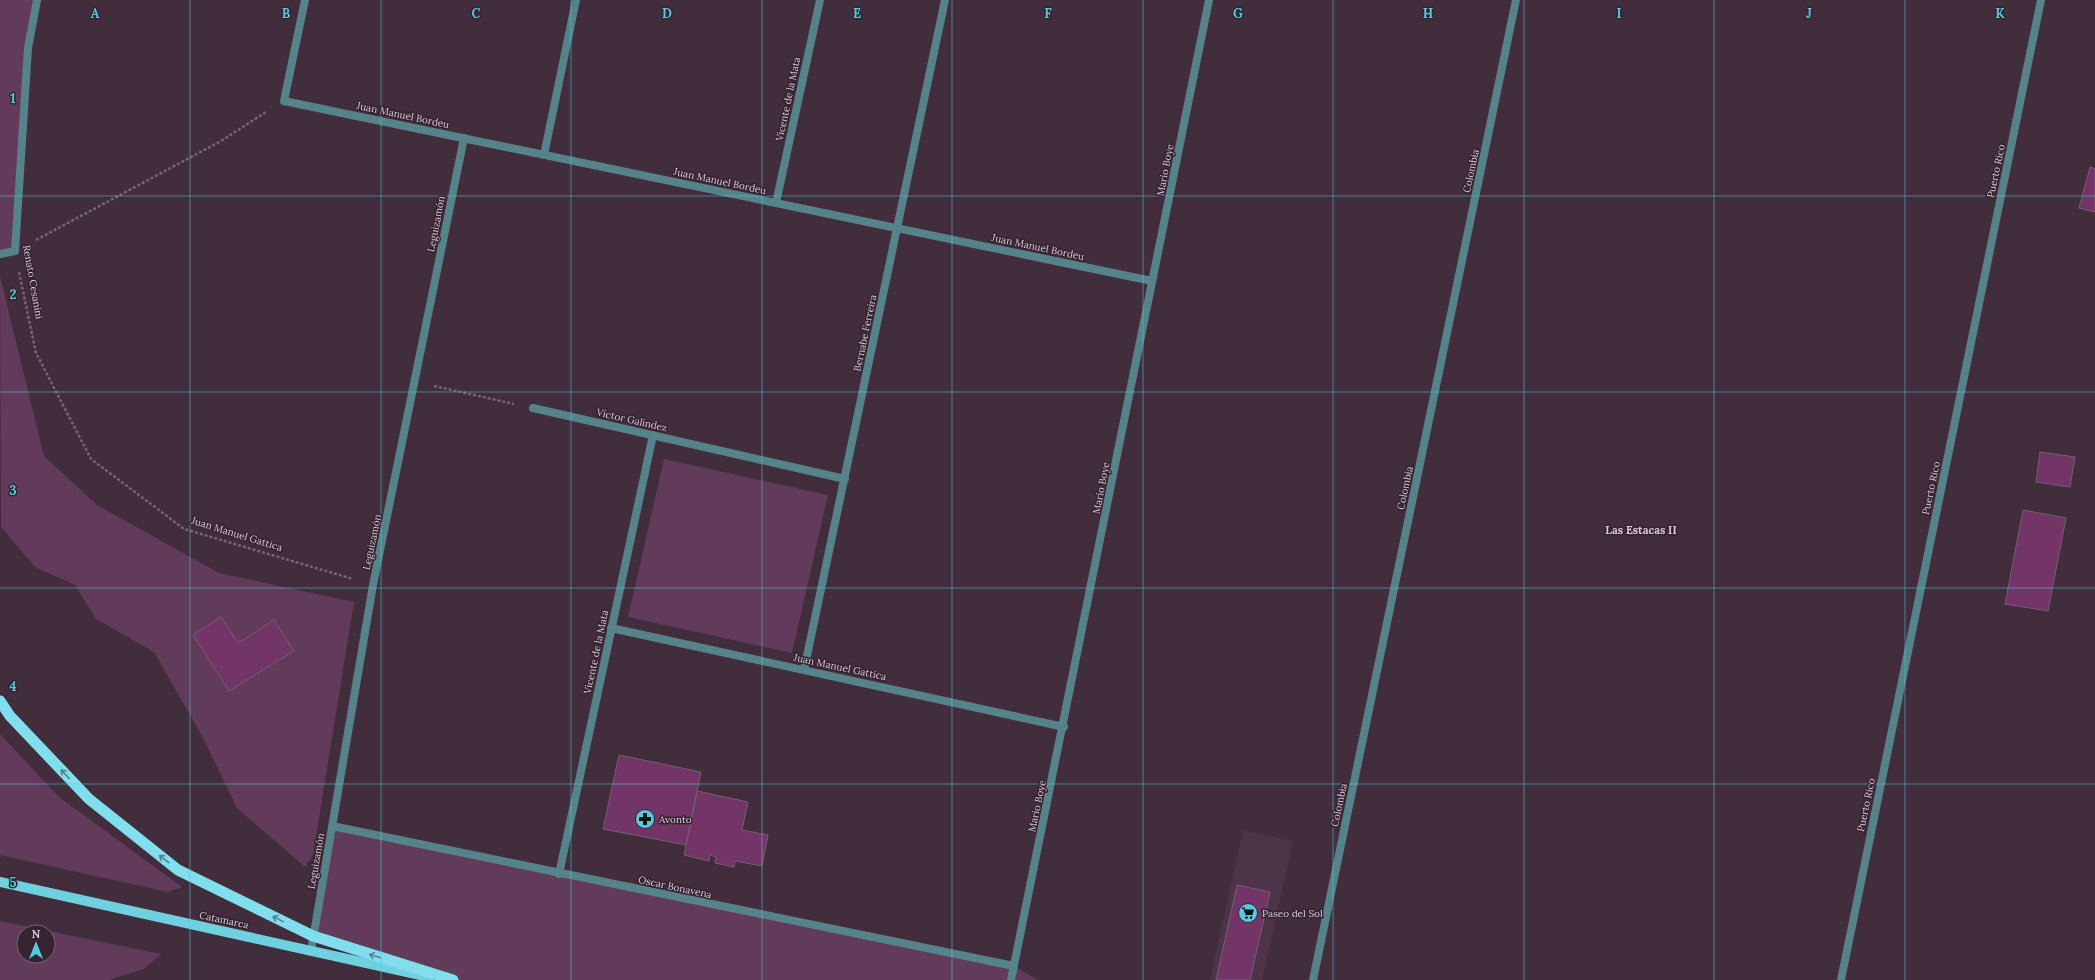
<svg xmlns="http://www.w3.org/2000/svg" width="2095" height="980" font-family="Lora,serif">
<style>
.built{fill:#4d3448}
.green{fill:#623b5a;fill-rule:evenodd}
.building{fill:#733568;stroke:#755e70}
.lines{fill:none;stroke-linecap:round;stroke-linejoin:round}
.path{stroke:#756471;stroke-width:2.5;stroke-dasharray:3 2;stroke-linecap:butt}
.minor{stroke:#56828a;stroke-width:8}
.primary{stroke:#6fd0e0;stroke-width:10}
.trunk{stroke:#80deed;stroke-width:11}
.oneway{stroke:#5b8090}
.grid{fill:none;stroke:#54cadd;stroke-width:1;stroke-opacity:0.55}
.labels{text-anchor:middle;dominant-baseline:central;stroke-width:3;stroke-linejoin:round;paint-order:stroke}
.street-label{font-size:10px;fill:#dacdd6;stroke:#362332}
.poi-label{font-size:10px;fill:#dacdd6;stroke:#362332;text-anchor:start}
.neighbourhood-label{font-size:11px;font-weight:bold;fill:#dacdd6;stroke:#362332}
.grid-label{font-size:13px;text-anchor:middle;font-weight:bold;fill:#54cadd;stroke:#362332;stroke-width:3;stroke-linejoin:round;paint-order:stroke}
</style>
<rect width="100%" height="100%" fill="#412d3c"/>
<path class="built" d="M1243 830 1293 841 1262 980H1210Z"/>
<path class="green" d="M0 0H37L28 48 15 251 0 254Z
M0 276 44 456 97 505 219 573 354 602 313 855 305 867 237 808 201 734 154 652 96 619 75 585 35 567 1 527Z
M664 459 828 495 792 653 628 617Z
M0 734 59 797 182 887 168 892 0 855Z
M332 826 1014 966 1038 980H453L313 936Z
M0 921 161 954 144 969 109 980H0ZM24 932H48V956H24Z"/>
<path class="building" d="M2090 167 2095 169V212L2079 208Z
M2040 452 2075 457 2070 487 2036 482Z
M2023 510 2066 518 2048 611 2005 604Z
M221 617 238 643 274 620 294 651 229 691 193 635Z
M619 755 701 772 686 845 603 829Z
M697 791 748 802 742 830 768 835 762 866 735 861 734 867 715 863 716 857 710 855 709 861 684 855Z
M1237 885 1270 892 1250 980H1216Z"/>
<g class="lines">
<path class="path" d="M36 240 221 141 266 112
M19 272 36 353 91 459 184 529 353 579
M434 386 514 404"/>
<path class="minor" d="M305 0 284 101 1152 281
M544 155 576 0
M776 203 820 0
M0 254 15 251 28 48 37 0
M533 408 845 479
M611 628 1064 727
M804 670 945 0
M332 826 1014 966
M559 874 653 435
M311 951 373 585 464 138
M1011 980 1209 0
M1313 980 1516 0
M1841 980 2041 0"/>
<path class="primary" d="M0 882 429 977"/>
<path class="trunk" d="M0 701 10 716 89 799 178 870 313 936 453 980"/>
</g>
<defs><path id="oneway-shaft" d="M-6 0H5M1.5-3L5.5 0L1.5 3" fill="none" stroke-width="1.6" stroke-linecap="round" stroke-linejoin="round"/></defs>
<g class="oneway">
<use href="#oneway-shaft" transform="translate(65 774) rotate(-133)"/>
<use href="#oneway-shaft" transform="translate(164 859) rotate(-142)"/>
<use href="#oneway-shaft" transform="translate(278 919) rotate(-154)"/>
<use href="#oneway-shaft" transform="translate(375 956) rotate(-163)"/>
</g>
<path class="grid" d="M190 0V980M381 0V980M571 0V980M762 0V980M952 0V980M1143 0V980M1333 0V980M1524 0V980M1714 0V980M1905 0V980M0 196H2095M0 392H2095M0 588H2095M0 784H2095"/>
<defs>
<g id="pharmacy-disc" transform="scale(1)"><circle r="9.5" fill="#54cadd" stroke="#362332"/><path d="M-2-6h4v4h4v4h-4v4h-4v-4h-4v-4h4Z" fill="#111"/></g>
<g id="supermarket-disc" transform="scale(1)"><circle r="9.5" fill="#54cadd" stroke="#362332"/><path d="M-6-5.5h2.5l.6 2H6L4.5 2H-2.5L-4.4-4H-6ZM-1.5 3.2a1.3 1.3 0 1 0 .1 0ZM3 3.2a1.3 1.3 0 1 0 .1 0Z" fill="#111"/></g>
</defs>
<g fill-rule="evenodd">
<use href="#pharmacy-disc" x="645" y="819"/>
<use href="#supermarket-disc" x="1248" y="913"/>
</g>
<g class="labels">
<g class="street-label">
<text transform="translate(788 99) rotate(-78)">Vicente de la Mata</text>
<text transform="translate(403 115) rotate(12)">Juan Manuel Bordeu</text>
<text transform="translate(1165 170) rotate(-79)">Mario Boye</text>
<text transform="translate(1471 171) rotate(-78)">Colombia</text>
<text transform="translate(1996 171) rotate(-78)">Puerto Rico</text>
<text transform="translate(720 181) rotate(12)">Juan Manuel Bordeu</text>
<text transform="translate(436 224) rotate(-79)">Leguizamón</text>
<text transform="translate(1038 247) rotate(12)">Juan Manuel Bordeu</text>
<text transform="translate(33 282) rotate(80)">Renato Cesanini</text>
<text transform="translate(865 333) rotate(-78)">Bernabe Ferreira</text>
<text transform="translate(632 420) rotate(13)">Víctor Galíndez</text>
<text transform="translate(1101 488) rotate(-79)">Mario Boye</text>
<text transform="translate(1405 488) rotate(-78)">Colombia</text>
<text transform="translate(1931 488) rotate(-78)">Puerto Rico</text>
<text transform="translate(237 534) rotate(17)">Juan Manuel Gattica</text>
<text transform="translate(372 542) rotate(-78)">Leguizamón</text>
<text transform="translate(596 652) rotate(-78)">Vicente de la Mata</text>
<text transform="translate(840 667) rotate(12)">Juan Manuel Gattica</text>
<text transform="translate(1339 805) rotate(-78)">Colombia</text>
<text transform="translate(1866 805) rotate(-78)">Puerto Rico</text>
<text transform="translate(1037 806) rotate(-78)">Mario Boye</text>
<text transform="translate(316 861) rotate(-80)">Leguizamón</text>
<text transform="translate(675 887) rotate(12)">Oscar Bonavena</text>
<text transform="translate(224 920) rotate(12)">Catamarca</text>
</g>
<g class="poi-label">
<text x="659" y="819">Avonto</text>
<text x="1262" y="913">Paseo del Sol</text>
</g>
<g class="neighbourhood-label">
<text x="1641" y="530">Las Estacas II</text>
</g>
</g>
<g class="grid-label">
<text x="95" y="18">A</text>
<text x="286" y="18">B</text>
<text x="476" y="18">C</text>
<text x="667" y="18">D</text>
<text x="857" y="18">E</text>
<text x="1048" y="18">F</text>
<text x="1238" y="18">G</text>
<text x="1428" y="18">H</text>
<text x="1619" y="18">I</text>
<text x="1809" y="18">J</text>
<text x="2000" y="18">K</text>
<text x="13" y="103">1</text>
<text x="13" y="299">2</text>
<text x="13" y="495">3</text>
<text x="13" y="691">4</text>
<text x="13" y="887">5</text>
</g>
<g transform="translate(36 944)"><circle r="19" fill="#362332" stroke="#786774"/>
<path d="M0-3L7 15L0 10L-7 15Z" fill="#54cadd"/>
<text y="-6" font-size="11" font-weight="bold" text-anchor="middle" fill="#dacdd6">N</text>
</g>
</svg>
